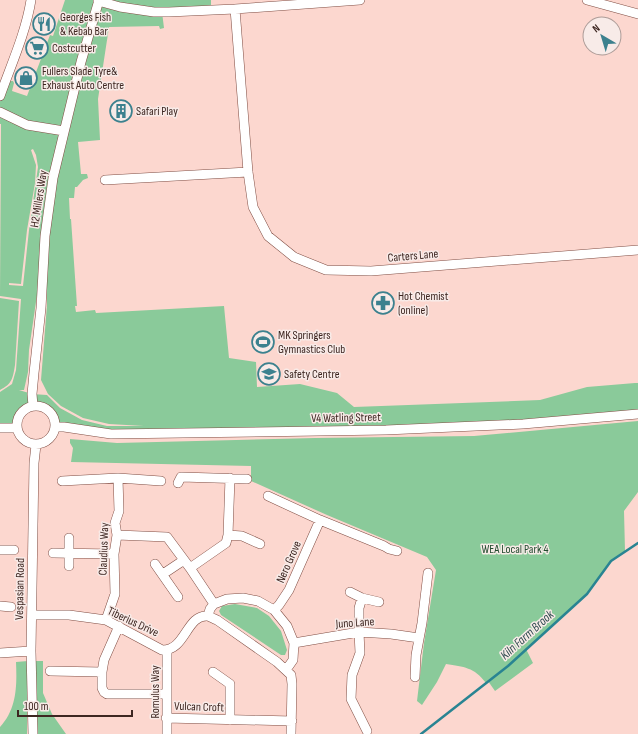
<svg xmlns="http://www.w3.org/2000/svg" width="638" height="734" font-family="'Sofia Sans Condensed',sans-serif">
<style>
.green{fill:#8aca9a;fill-rule:evenodd}
.lines{fill:none;stroke-linecap:round;stroke-linejoin:round}
.stream{stroke:#298492;stroke-width:2.5}
.minor-casing{stroke:#814e44;stroke-width:10}
.minor{stroke:#fff;stroke-width:9}
.labels{text-anchor:middle;dominant-baseline:central;stroke-width:3;stroke-linejoin:round;paint-order:stroke}
.poi-label{font-size:12px;fill:#3d2621;stroke:#f8ebe8;text-anchor:start}
.street-label{font-size:12px;fill:#3d2621;stroke:#f8ebe8}
.park-label{font-size:12px;fill:#204a2d;stroke:#f8ebe8}
.water-label{font-size:13px;font-style:italic;fill:#2e4a4f;stroke:#f8ebe8}
</style>
<rect width="100%" height="100%" fill="#fcd7cf"/>
<path class="green" d="M65 0H211V11L162 12 164 28 160 29 159 26 109 27 98 99 100 140 78 142 81 174H87L88 178 83 180 77 187H75L74 198H69L70 219H71L77 306H75L76 312 95 310 96 313 224 306 229 358 256 362 257 387 300 384 337 393 354 407 540 400 587 387 635 383H638V414L523 424 111 434 55 427C54 399 17 400 17 428H0V392L12 384 16 370 21 299 0 296 1 124H0V98L9 83 11 81H13L14 83 12 91 27 96 50 35 53 36ZM33 149 36 155 38 167 29 230 23 286 9 285V283L21 284 27 230 35 183 36 165 31 150ZM45 240 47 305 41 380 48 394 61 406 83 418 109 424 144 426H107L82 420 60 408 47 395 32 394 19 390H24L28 372 29 350Z
M0 298 19 301 15 365C13 378 12 384 0 390Z
M638 421V492L624 511 625 551 611 561 587 594 526 649 533 663 495 691 488 681 486 683C474 667 464 667 446 664L437 682 422 705 417 701 424 643 436 570 427 557 327 515 251 481V466L71 462 73 448 70 443V439L117 443 315 438 474 436Z
M235 604 257 608 269 616 281 631 287 650 285 655H281L221 615 219 611 222 606Z
M28 661 27 734H0V727C17 709 17 685 16 662Z
M35 661H43V693L52 714 66 734H34Z"/>
<g class="lines">
<path class="stream" d="M421 734 508 666 587 594 611 561 638 543"/>
<g class="minor-casing">
<path id="minor" d="M587 0 638 14
M98 1 120 7 154 12H169L235 9 360 0
M235 9 248 172 253 207 268 236 294 257 326 270 371 271 638 250
M0 96C11 65 26 32 31 0
M0 112 27 125 64 131
M105 180 248 172
M17 425a19 19 0 1 1 38 0a19 19 0 1 1-38 0Z
M33 406 32 394 34 373 41 308 45 236 53 178 81 62 99 0
M55 427H64L111 434 386 430 523 424 638 414
M0 428H17
M62 481 118 478 161 481
M178 483 181 477 247 479
M268 496 320 520 384 546 389 549 397 551
M117 535 167 537 190 568 214 604
M228 535 242 536 260 544
M0 550H14
M53 553 114 554
M155 564 178 597
M69 566V538
M190 568 226 543 228 535 230 478
M163 574 184 560
M350 592 362 598 379 602
M362 598 359 608V632L360 653 352 675 351 699 367 731
M0 606 11 607
M274 610 279 605 289 590 320 520
M32 615H69L106 620 162 650C186 651 186 614 208 616 211 617 214 619 217 620L277 662 291 675 292 684 291 734
M208 616 210 609 214 604 227 599 243 598 258 601 274 610 287 626 294 643 293 660 286 670
M106 620 115 594 114 554 117 535 115 523 119 511 118 478
M119 626 104 660 102 672V688L104 692 107 694H166
M294 643 359 632 391 634 419 638
M0 653 31 651
M50 671 102 672
M213 672 230 684V720
M415 677 416 655 422 623 428 573
M166 718 292 721
M33 734 31 651 34 463 36 445
M167 734V650"/>
</g>
<use href="#minor" class="minor"/>
</g>
<defs>
<g id="restaurant-ring" transform="scale(1.15)"><circle r="9.5" fill="#f8ebe8" stroke="#3c818e" stroke-width="1.5"/><path d="M-5-6h1v4h1v-4h1v4h1v-4h1v5L-1.5 .5V6h-2V.5L-5-1ZM5-6V6H3V1.5H1.5Q1.5-4 5-6Z" fill="#3c818e"/></g>
<g id="supermarket-ring" transform="scale(1.15)"><circle r="9.5" fill="#f8ebe8" stroke="#3c818e" stroke-width="1.5"/><path d="M-6-5.5h2.5l.6 2H6L4.5 2H-2.5L-4.4-4H-6ZM-1.5 3.2a1.3 1.3 0 1 0 .1 0ZM3 3.2a1.3 1.3 0 1 0 .1 0Z" fill="#3c818e"/></g>
<g id="shop-ring" transform="scale(1.15)"><circle r="9.5" fill="#f8ebe8" stroke="#3c818e" stroke-width="1.5"/><path d="M-5-2.5h2.3a2.7 3.5 0 0 1 5.4 0H5L5.5 6h-11ZM-1.5-2.5h3a1.5 2.3 0 0 0-3 0Z" fill="#3c818e"/></g>
<g id="building-ring" transform="scale(1.15)"><circle r="9.5" fill="#f8ebe8" stroke="#3c818e" stroke-width="1.5"/><path d="M-4-6H4V6H1V3H-1V6H-4ZM-2.5-4.3h1.7v1.8h-1.7ZM.8-4.3h1.7v1.8H.8ZM-2.5-1h1.7V.8h-1.7ZM.8-1h1.7V.8H.8Z" fill="#3c818e"/></g>
<g id="pharmacy-ring" transform="scale(1.15)"><circle r="9.5" fill="#f8ebe8" stroke="#3c818e" stroke-width="1.5"/><path d="M-2-6h4v4h4v4h-4v4h-4v-4h-4v-4h4Z" fill="#3c818e"/></g>
<g id="stadium-ring" transform="scale(1.15)"><circle r="9.5" fill="#f8ebe8" stroke="#3c818e" stroke-width="1.5"/><path d="M0-5a6.5 5 0 1 0 0 10a6.5 5 0 1 0 0-10ZM-3.5-1.8h7v3.6h-7Z" fill="#3c818e"/></g>
<g id="school-ring" transform="scale(1.15)"><circle r="9.5" fill="#f8ebe8" stroke="#3c818e" stroke-width="1.5"/><path d="M0-5L7-2L0 1L-7-2ZM-4 1L0 2.5L4 1V4Q0 6-4 4Z" fill="#3c818e"/></g>
</defs>
<g fill-rule="evenodd">
<use href="#restaurant-ring" x="44" y="24"/>
<use href="#supermarket-ring" x="37" y="48"/>
<use href="#shop-ring" x="26" y="78"/>
<use href="#building-ring" x="121" y="111"/>
<use href="#pharmacy-ring" x="383" y="303"/>
<use href="#stadium-ring" x="263" y="342"/>
<use href="#school-ring" x="269" y="374"/>
</g>
<g class="labels">
<g class="poi-label">
<text x="60" y="17">Georges Fish<tspan x="60" dy="14">&amp; Kebab Bar</tspan></text>
<text x="52" y="48">Costcutter</text>
<text x="42" y="71">Fullers Slade Tyre&amp;<tspan x="42" dy="14">Exhaust Auto Centre</tspan></text>
<text x="136" y="111">Safari Play</text>
<text x="398" y="296">Hot Chemist<tspan x="398" dy="14">(online)</tspan></text>
<text x="278" y="335">MK Springers<tspan x="278" dy="14">Gymnastics Club</tspan></text>
<text x="284" y="374">Safety Centre</text>
</g>
<g class="street-label">
<text transform="translate(39 199) rotate(-81)">H2 Millers Way</text>
<text transform="translate(413 256) rotate(-5)">Carters Lane</text>
<text transform="translate(346 418) rotate(-1)">V4 Watling Street</text>
<text transform="translate(104 549) rotate(-88)">Claudius Way</text>
<text transform="translate(289 562) rotate(-66)">Nero Grove</text>
<text transform="translate(20 589) rotate(-89)">Vespasian Road</text>
<text transform="translate(133 622) rotate(25)">Tiberius Drive</text>
<text transform="translate(355 623) rotate(-4)">Juno Lane</text>
<text transform="translate(155 692) rotate(-90)">Romulus Way</text>
<text transform="translate(199 707) rotate(2)">Vulcan Croft</text>
</g>
<g class="park-label">
<text x="515" y="549">WEA Local Park 4</text>
</g>
<g class="water-label">
<text transform="translate(527 635) rotate(-42)">Kiln Farm Brook</text>
</g>
</g>
<g transform="translate(602 36) rotate(322)"><circle r="19" fill="#f8ebe8" stroke="#ad9c98"/>
<path d="M0-3L7 15L0 10L-7 15Z" fill="#3c818e"/>
<text y="-6" font-size="11" font-weight="bold" text-anchor="middle" fill="#3d2621">N</text>
</g>
<path d="M18 710v6h114v-6" fill="none" stroke="#3d2621" stroke-width="2"/>
<text x="24" y="710" font-size="12" fill="#3d2621" stroke="#f8ebe8" stroke-width="3" paint-order="stroke">100 m</text>
</svg>
